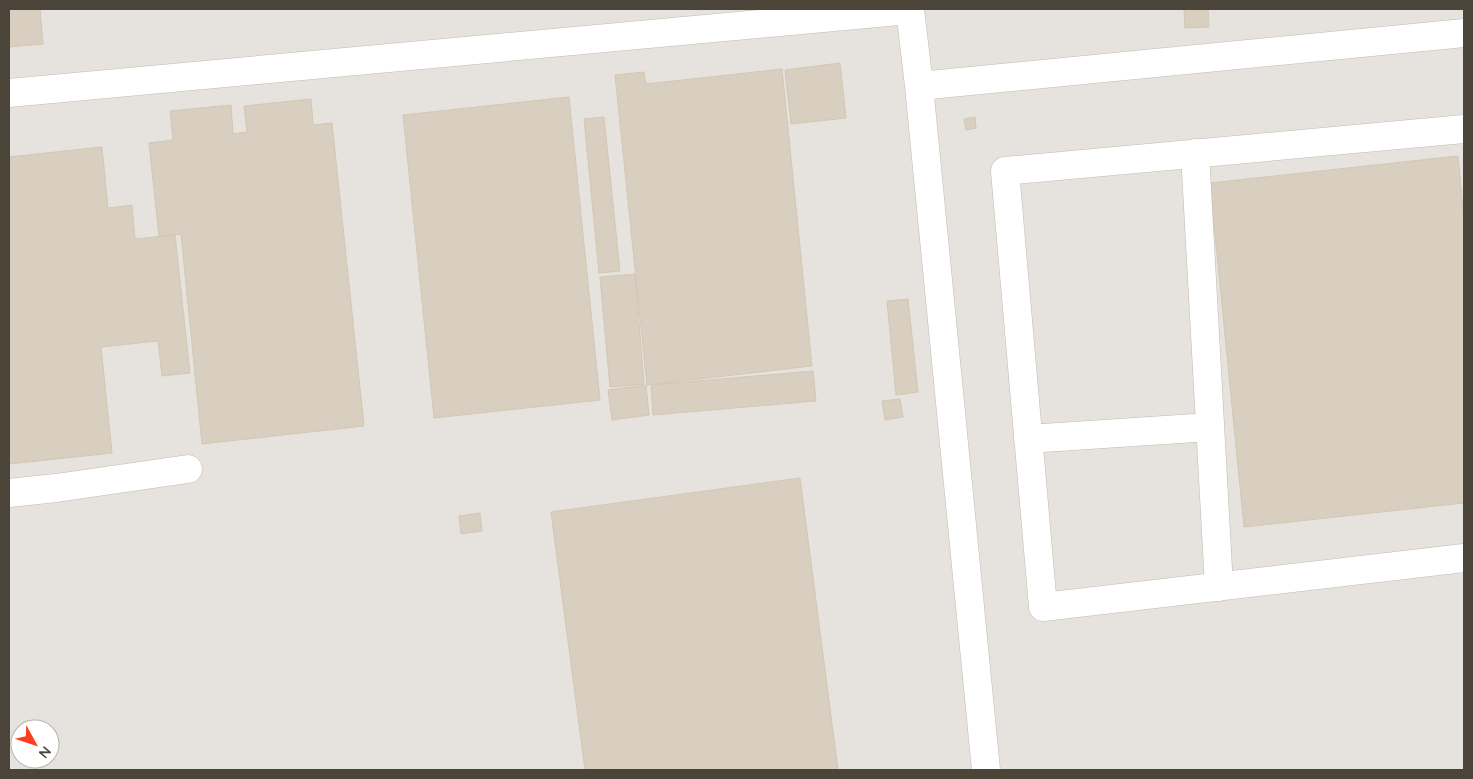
<svg xmlns="http://www.w3.org/2000/svg" width="1473" height="779" font-family="Quicksand,sans-serif">
<style>
.industrial{fill:#e6e2dd;fill-rule:evenodd}
.building{fill:#d8cfc1;stroke:#d3c7b4}
.lines{fill:none;stroke-linecap:round;stroke-linejoin:round}
.minor-casing{stroke:#c2bbae;stroke-width:29}
.minor{stroke:#fff;stroke-width:28}
</style>
<rect width="100%" height="100%" fill="#f6f3ec"/>
<path class="industrial" d="M9 9H1464V770H9ZM20 729H50V759H20Z"/>
<path class="building" d="M9 9H40L43 44 9 47Z
M1184 9H1208L1209 27 1185 28Z
M840 63 846 118 791 124 785 70Z
M782 69 812 366 647 385 615 75 644 72 646 84Z
M569 97 600 400 434 418 403 115Z
M311 99 313 125 332 123 364 426 202 444 181 234 159 236 149 143 173 140 170 111 231 105 233 134 247 132 244 106Z
M604 117 620 271 599 273 584 119Z
M975 117 976 128 966 130 964 119Z
M102 147 108 208 132 205 135 239 175 235 190 373 162 376 158 341 101 347 112 453 9 464V157Z
M1458 156 1464 220V503L1244 527 1210 183Z
M635 274 644 384 610 387 600 277Z
M908 299 918 392 896 395 887 301Z
M813 371 816 401 653 415 651 385Z
M646 385 649 415 612 420 608 390Z
M900 399 903 417 885 420 882 401Z
M800 478 838 770H585L551 512Z
M480 513 482 531 461 534 459 516Z"/>
<g class="lines">
<g class="minor-casing">
<path id="minor" d="M910 9 919 86 986 770
M919 86 1464 33
M9 93 910 10
M1464 129 1005 171 1043 607 1464 558
M1195 153 1219 587
M1028 439 1210 427
M9 493 56 488 188 469"/>
</g>
<use href="#minor" class="minor"/>
</g>
<rect width="1473" height="779" fill="none" stroke="#4b4439" stroke-width="20"/>
<g transform="translate(35 744) rotate(130)"><circle r="24" fill="#ffffff" stroke="#b7b4b0"/>
<path d="M0-4L9 19L0 12L-9 19Z" fill="#fc3f1d"/>
<text y="-8" font-size="14" font-weight="bold" text-anchor="middle" fill="#4b4439">N</text>
</g>
</svg>
